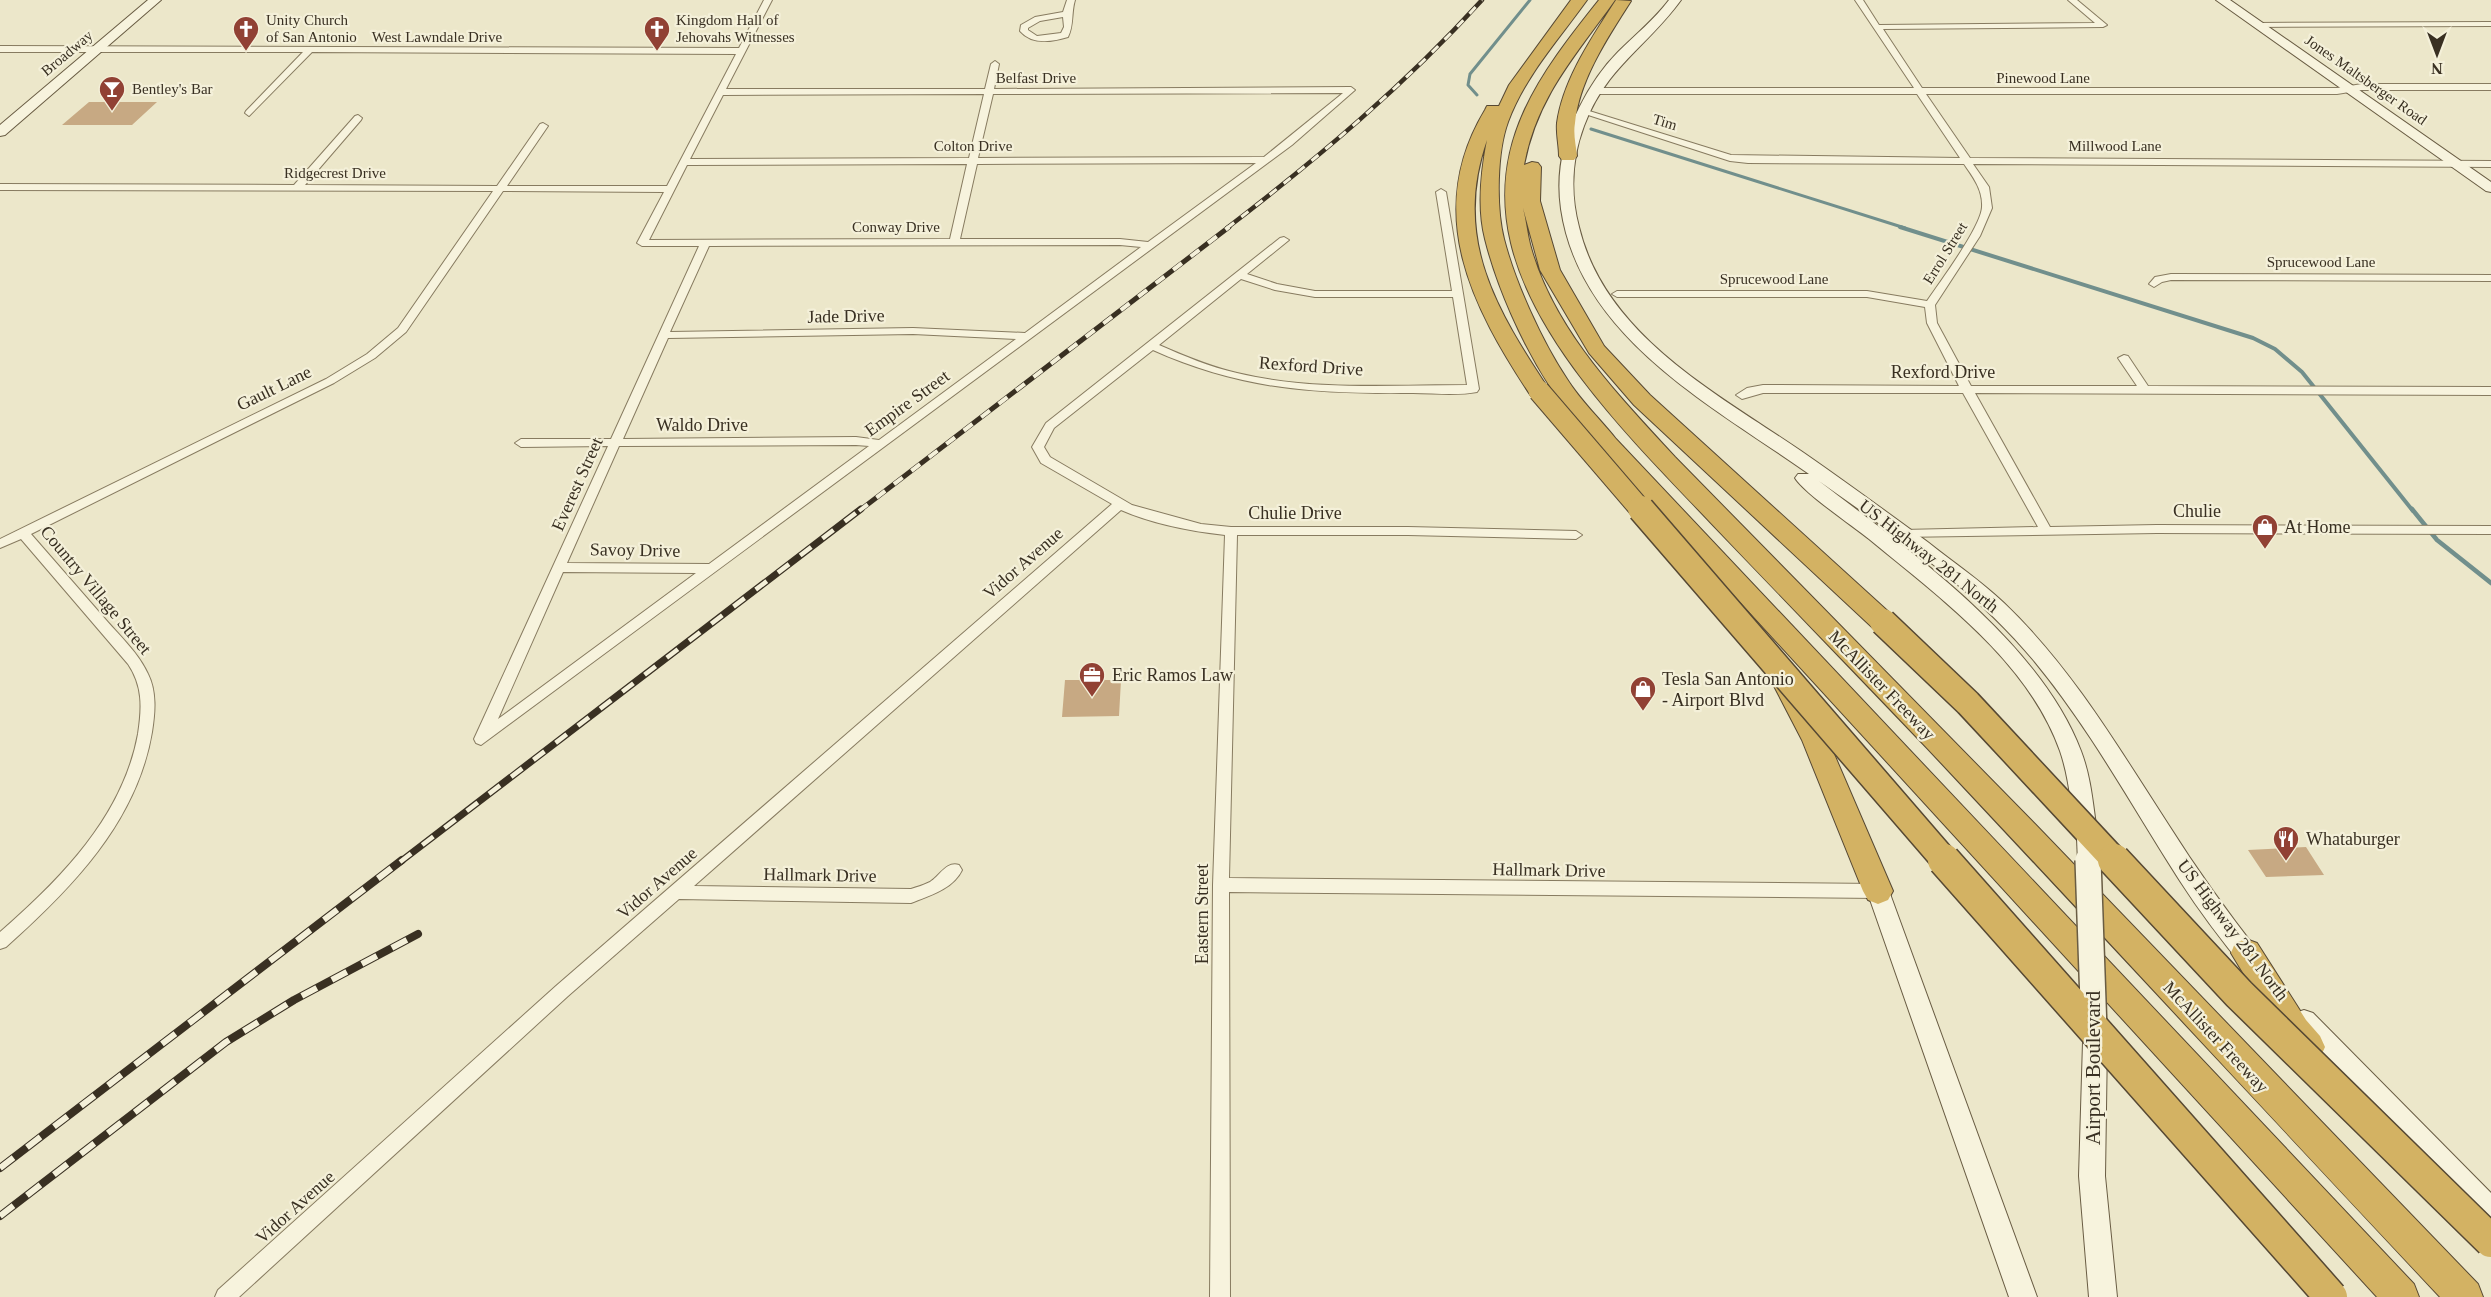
<svg xmlns="http://www.w3.org/2000/svg" width="2491" height="1297" font-family="'Times New Roman',serif">
<style>
.lines{fill:none;stroke-linecap:round;stroke-linejoin:round}
.stream-far2{stroke:#718f8c;stroke-width:3}
.stream-far1{stroke:#718f8c;stroke-width:4}
.stream{stroke:#718f8c;stroke-width:4.5}
.building{fill:#c7a983}
.street-casing{stroke:#877b60;stroke-width:2}
.secondary-casing{stroke:#695c43;stroke-width:2}
.highway-casing{stroke:#564833;stroke-width:2}
.street{fill:#f7f3dd;fill-rule:evenodd}
.secondary{fill:#f7f3dd;fill-rule:evenodd}
.highway{fill:#d3b263;fill-rule:evenodd}
.rail-far3-casing{stroke:#393022;stroke-width:4.5}
.rail-far2-casing{stroke:#393022;stroke-width:5}
.rail-far1-casing{stroke:#393022;stroke-width:7}
.rail-casing{stroke:#393022;stroke-width:8}
.rail-far3{stroke:#f4f0d9;stroke-width:3;stroke-dasharray:9;stroke-linecap:butt}
.rail-far2{stroke:#f4f0d9;stroke-width:4;stroke-dasharray:11;stroke-linecap:butt}
.rail-far1{stroke:#f4f0d9;stroke-width:4.5;stroke-dasharray:14;stroke-linecap:butt}
.rail{stroke:#f4f0d9;stroke-width:6;stroke-dasharray:17;stroke-linecap:butt}
.secondary-bridge-far1-casing{stroke:#695c43;stroke-width:22;stroke-linecap:butt}
.secondary-bridge-casing{stroke:#695c43;stroke-width:28;stroke-linecap:butt}
.highway-bridge-far2-casing{stroke:#564833;stroke-width:23;stroke-linecap:butt}
.highway-bridge-far1-casing{stroke:#564833;stroke-width:29;stroke-linecap:butt}
.highway-bridge-casing{stroke:#564833;stroke-width:35;stroke-linecap:butt}
.secondary-bridge-far1{stroke:#f7f3dd;stroke-width:20}
.secondary-bridge{stroke:#f7f3dd;stroke-width:25}
.highway-bridge-far2{stroke:#d3b263;stroke-width:21}
.highway-bridge-far1{stroke:#d3b263;stroke-width:26}
.highway-bridge{stroke:#d3b263;stroke-width:32}
.labels{text-anchor:middle;dominant-baseline:central;stroke-width:4.5;stroke-linejoin:round;paint-order:stroke}
.far-poi-label{font-size:15px;fill:#393022;stroke:#f4f0d9;text-anchor:start}
.far-street-label{font-size:15px;fill:#393022;stroke:#f4f0d9}
.street-label{font-size:18px;fill:#393022;stroke:#f4f0d9}
.poi-label{font-size:18px;fill:#393022;stroke:#f4f0d9;text-anchor:start}
.near-street-label{font-size:21px;fill:#393022;stroke:#f4f0d9}
</style>
<rect width="100%" height="100%" fill="#ece7ca"/>
<g class="lines">
<path class="stream-far2" d="M1477 95 1468 85 1470 74 1530 0
M1591 129 1905 228"/>
<path class="stream-far1" d="M1900 227 2253 338 2275 349 2302 372 2413 511"/>
<path class="stream" d="M2412 509 2437 540 2491 583"/>
</g>
<path class="building" d="M89 102H157L132 125H62Z
M1065 680H1121L1119 716 1062 717Z
M2306 847 2324 875 2266 877 2248 850Z"/>
<g class="lines">
<g class="street-casing">
<path id="street" d="M764 0H772L726 89H985L991 64 995 61 999 64 994 89 1351 87 1355 90 1292 145 481 745 476 743 474 739 608 446 521 447 515 443 521 439H611L699 246H642L637 243 664 192 503 191 406 332 375 358 334 383 31 534C56 563 81 591 106 620 121 637 139 654 148 674 157 692 155 713 152 732 137 822 71 889 6 947L0 949V932C61 879 123 816 138 734 142 708 143 686 128 664L21 539 0 548V539L326 379 367 354 398 328 493 191 0 190V184L294 185 355 116 358 115 362 118 361 120 305 185 497 186 540 124 543 123 548 126 507 186H667L736 54 312 52 249 116 245 113 246 111 303 52H0V46L739 48ZM1343 93 1264 157 978 158 993 94ZM984 94 969 158 690 159 723 95ZM1256 163 1148 242 1120 239H960L977 164ZM967 164 950 239 649 240 687 165ZM1120 245 1141 247 1025 333 913 328 670 332 709 246ZM913 334 1016 339 879 440 856 437 623 439 668 338ZM856 445 869 446 709 564 567 563 619 446ZM563 572 696 573 498 719Z
M1067 0H1075C1071 13 1074 25 1068 37 1052 42 1032 45 1020 31L1021 25 1035 17 1063 12ZM1063 17 1064 27 1061 33 1037 36 1028 30V28L1040 21Z
M1855 0H1863L1879 25 2095 23 2068 0H2077L2107 25 2103 27 1883 29 1922 88H2337L2362 84H2491V90H2362L2337 94H1926L1970 158 2491 161V167L1973 164 1989 187 1992 208 1980 236 1935 305 1937 323 1971 386H2137L2118 358 2124 355 2128 356 2148 386 2491 387V395L1975 393 2050 527 2157 525 2491 526V534L2157 533 1899 537 1897 534 1899 531 1903 530 2038 527 1963 393H1763L1742 399 1736 395 1747 388 1763 385 1959 386 1927 323 1925 307 1867 297H1617L1612 294 1617 291H1867L1927 301C1940 282 1981 227 1982 207 1983 190 1973 177 1964 164L1748 163 1730 161 1579 112 1586 110 1731 155 1960 158 1917 94H1595L1591 91 1595 88H1914Z
M2491 22V26L2256 27 2252 25 2256 23Z
M1441 189 1446 192 1479 389 1477 392C1457 396 1433 393 1413 393 1317 394 1242 390 1153 350L1054 428 1044 447 1050 457 1132 505 1201 524 1231 527H1408L1576 531 1582 535 1576 539 1408 535H1237L1229 878 1878 884 1884 886 1886 891 1884 896 1878 898 1229 892 1230 1297H1210L1213 885 1225 535C1190 531 1153 524 1121 510L694 886 911 889C917 887 924 885 930 882 940 876 946 861 959 865L962 870C953 889 929 896 911 903L679 899 568 996 239 1297H215L218 1290 556 986 1112 504 1041 463 1032 447 1046 423 1280 238 1284 237 1289 240 1247 274 1277 284 1315 291H1452L1436 192ZM1241 279 1275 290 1315 297H1453L1467 385C1390 385 1312 391 1237 373 1210 367 1184 356 1159 345Z
M2171 274 2491 275V281L2171 280 2162 282 2154 287 2149 284 2155 277Z"/>
</g>
<g class="secondary-casing">
<path id="secondary" d="M148 0H161L5 135 0 136V125Z
M1669 0H1681C1647 47 1606 67 1584 126 1572 158 1570 193 1579 227 1605 336 1718 394 1804 453 1846 482 1888 513 1929 543 1954 563 1981 581 2004 603 2071 667 2118 747 2168 824 2197 870 2228 913 2261 955L2265 962 2261 969 2253 973 2245 969C2222 941 2200 912 2180 881 2133 808 2091 730 2035 662 1975 589 1895 535 1819 481 1909 550 2040 642 2081 751 2091 777 2093 805 2097 832L2094 838 2086 841 2078 838 2075 832C2071 805 2069 777 2060 751 2028 661 1940 598 1869 539 1853 526 1804 493 1795 478L1798 474H1809C1713 406 1580 338 1561 209 1556 174 1563 139 1579 108 1589 88 1602 68 1618 52 1635 35 1654 20 1669 0Z
M2216 0H2230L2491 182V192L2486 191Z
M1878 881 1886 884 1889 891 2037 1297H2009L1867 891 1870 884Z
M2304 1010 2313 1013 2491 1193V1225L2482 1221 2295 1029 2292 1021 2295 1013Z
M2095 1031 2104 1034 2107 1042 2105 1176 2117 1297H2089L2079 1176 2083 1042 2086 1034Z"/>
</g>
<g class="highway-casing">
<path id="highway" d="M1571 0H1587C1559 39 1525 76 1508 122 1497 152 1496 207 1504 239 1515 282 1542 342 1567 379 1580 400 1600 419 1616 439L2414 1284 2419 1297H2377L1600 449C1583 428 1563 408 1549 385 1522 343 1497 287 1485 239 1477 208 1481 171 1487 140 1452 239 1497 311 1550 391L1547 396 1539 398 1531 396C1472 307 1423 213 1485 110L1487 106H1499L1509 85Z
M1599 0H1615C1576 55 1537 96 1524 165L1532 162 1538 163 1541 167 1540 201 1560 270 1604 346 1650 395 1892 615 1896 622 1892 629 1883 631 1874 629 1634 405 1589 353 1540 270 1523 208C1526 220 1527 232 1530 244 1552 328 1618 395 1675 457L2035 824 2478 1284 2483 1297H2440C2268 1115 2099 930 1927 748 1855 672 1782 598 1710 522 1639 447 1536 347 1511 243 1487 143 1540 74 1599 0Z
M1616 0 1631 1C1608 37 1579 80 1575 123 1573 134 1576 145 1577 156L1574 160H1562L1559 156C1559 145 1556 134 1557 123 1563 79 1593 36 1616 0Z
M1787 676 1796 679 1828 740 1893 891 1888 900 1878 904 1868 900 1863 891 1802 740 1774 686 1778 679Z
M2246 939 2257 943 2306 1020 2320 1036 2325 1047 2320 1058 2309 1062 2298 1058 2284 1040 2231 953 2235 943Z"/>
</g>
<use href="#street" class="street"/>
<use href="#secondary" class="secondary"/>
<use href="#highway" class="highway"/>
<g class="rail-far3-casing">
<path id="rail-far3" d="M1227 228C1318 158 1405 85 1482 0"/>
</g>
<g class="rail-far2-casing">
<path id="rail-far2" d="M859 511 1229 227"/>
</g>
<g class="rail-far1-casing">
<path id="rail-far1" d="M400 862 861 509"/>
</g>
<g class="rail-casing">
<path id="rail" d="M0 1168 402 860
M0 1216 226 1042 294 1000 418 934"/>
</g>
<use href="#rail-far3" class="rail-far3"/>
<use href="#rail-far2" class="rail-far2"/>
<use href="#rail-far1" class="rail-far1"/>
<use href="#rail" class="rail"/>
<g class="secondary-bridge-far1-casing">
<path id="secondary-bridge-far1" d="M2087 838 2088 862"/>
</g>
<g class="secondary-bridge-casing">
<path id="secondary-bridge" d="M2088 860 2094 1030"/>
</g>
<g class="highway-bridge-far2-casing">
<path id="highway-bridge-far2" d="M1539 391 1642 511"/>
</g>
<g class="highway-bridge-far1-casing">
<path id="highway-bridge-far1" d="M1641 509 1946 862
M1883 622 1968 703 2116 862"/>
</g>
<g class="highway-bridge-casing">
<path id="highway-bridge" d="M1944 860 2331 1297
M2114 860 2239 994 2491 1241"/>
</g>
<use href="#secondary-bridge-far1" class="secondary-bridge-far1"/>
<use href="#secondary-bridge" class="secondary-bridge"/>
<use href="#highway-bridge-far2" class="highway-bridge-far2"/>
<use href="#highway-bridge-far1" class="highway-bridge-far1"/>
<use href="#highway-bridge" class="highway-bridge"/>
</g>
<defs>
<g id="church-pin" transform="scale(1.35)"><path d="M0 17L-7.5 6A9.5 9.5 0 1 1 7.5 6Z" fill="#914134" stroke="#f4f0d9"/><path d="M-1.2-6h2.4v3.5h3.3v2.4h-3.3V6h-2.4V-.1h-3.3v-2.4h3.3Z" fill="#fff"/></g>
<g id="bar-pin" transform="scale(1.35)"><path d="M0 17L-7.5 6A9.5 9.5 0 1 1 7.5 6Z" fill="#914134" stroke="#f4f0d9"/><path d="M-6-5H6L.8 .8V4.5H3.5V6h-7V4.5H-.8V.8Z" fill="#fff"/></g>
<g id="shop-pin" transform="scale(1.35)"><path d="M0 17L-7.5 6A9.5 9.5 0 1 1 7.5 6Z" fill="#914134" stroke="#f4f0d9"/><path d="M-5-2.5h2.3a2.7 3.5 0 0 1 5.4 0H5L5.5 6h-11ZM-1.5-2.5h3a1.5 2.3 0 0 0-3 0Z" fill="#fff"/></g>
<g id="office-pin" transform="scale(1.35)"><path d="M0 17L-7.5 6A9.5 9.5 0 1 1 7.5 6Z" fill="#914134" stroke="#f4f0d9"/><path d="M-6-3h4V-5.5h4V-3h4V5H-6ZM-1-4.5V-3h2v-1.5ZM-6 0V1H6V0Z" fill="#fff"/></g>
<g id="restaurant-pin" transform="scale(1.35)"><path d="M0 17L-7.5 6A9.5 9.5 0 1 1 7.5 6Z" fill="#914134" stroke="#f4f0d9"/><path d="M-5-6h1v4h1v-4h1v4h1v-4h1v5L-1.5 .5V6h-2V.5L-5-1ZM5-6V6H3V1.5H1.5Q1.5-4 5-6Z" fill="#fff"/></g>
</defs>
<g fill-rule="evenodd">
<use href="#church-pin" x="246" y="29"/>
<use href="#church-pin" x="657" y="29"/>
<use href="#bar-pin" x="112" y="89"/>
<use href="#shop-pin" x="2265" y="527"/>
<use href="#office-pin" x="1092" y="675"/>
<use href="#shop-pin" x="1643" y="689"/>
<use href="#restaurant-pin" x="2286" y="839"/>
</g>
<g class="labels">
<g class="far-poi-label">
<text x="266" y="20">Unity Church<tspan x="266" dy="17">of San Antonio</tspan></text>
<text x="676" y="20">Kingdom Hall of<tspan x="676" dy="17">Jehovahs Witnesses</tspan></text>
<text x="132" y="89">Bentley's Bar</text>
</g>
<g class="far-street-label">
<text x="437" y="37">West Lawndale Drive</text>
<text transform="translate(67 53) rotate(-40)">Broadway</text>
<text x="1036" y="78">Belfast Drive</text>
<text x="2043" y="78">Pinewood Lane</text>
<text transform="translate(2366 80) rotate(35)">Jones Maltsberger Road</text>
<text transform="translate(1665 122) rotate(17)">Tim</text>
<text x="973" y="146">Colton Drive</text>
<text x="2115" y="146">Millwood Lane</text>
<text x="335" y="173">Ridgecrest Drive</text>
<text x="896" y="227">Conway Drive</text>
<text transform="translate(1945 253) rotate(-58)">Errol Street</text>
<text x="2321" y="262">Sprucewood Lane</text>
<text x="1774" y="279">Sprucewood Lane</text>
</g>
<g class="street-label">
<text transform="translate(846 316) rotate(-1)">Jade Drive</text>
<text transform="translate(1311 366) rotate(4)">Rexford Drive</text>
<text x="1943" y="372">Rexford Drive</text>
<text transform="translate(274 388) rotate(-26)">Gault Lane</text>
<text transform="translate(907 403) rotate(-36)">Empire Street</text>
<text x="702" y="425">Waldo Drive</text>
<text transform="translate(577 484) rotate(-66)">Everest Street</text>
<text x="2197" y="511">Chulie</text>
<text x="1295" y="513">Chulie Drive</text>
<text transform="translate(635 550) rotate(1)">Savoy Drive</text>
<text transform="translate(1929 556) rotate(38)">US Highway 281 North</text>
<text transform="translate(1023 563) rotate(-41)">Vidor Avenue</text>
<text transform="translate(96 590) rotate(50)">Country Village Street</text>
<text transform="translate(1882 685) rotate(46)">McAllister Freeway</text>
<text transform="translate(1549 870) rotate(1)">Hallmark Drive</text>
<text transform="translate(820 875) rotate(1)">Hallmark Drive</text>
<text transform="translate(657 883) rotate(-41)">Vidor Avenue</text>
<text transform="translate(1202 914) rotate(-90)">Eastern Street</text>
<text transform="translate(2233 930) rotate(53)">US Highway 281 North</text>
<text transform="translate(2216 1037) rotate(47)">McAllister Freeway</text>
<text transform="translate(295 1207) rotate(-42)">Vidor Avenue</text>
</g>
<g class="poi-label">
<text x="2284" y="527">At Home</text>
<text x="1112" y="675">Eric Ramos Law</text>
<text x="1662" y="679">Tesla San Antonio<tspan x="1662" dy="21">- Airport Blvd</tspan></text>
<text x="2306" y="839">Whataburger</text>
</g>
<g class="near-street-label">
<text transform="translate(2093 1068) rotate(-90)">Airport Boulevard</text>
</g>
</g>
<g transform="translate(2437 54) rotate(180)" stroke="#f4f0d9" stroke-width="4.5" paint-order="stroke">
<path d="M0-4.5L10 22L0 15L-10 22Z" fill="#393022"/>
<text y="-9" font-size="16" font-weight="bold" text-anchor="middle" fill="#393022">N</text>
</g>
</svg>
